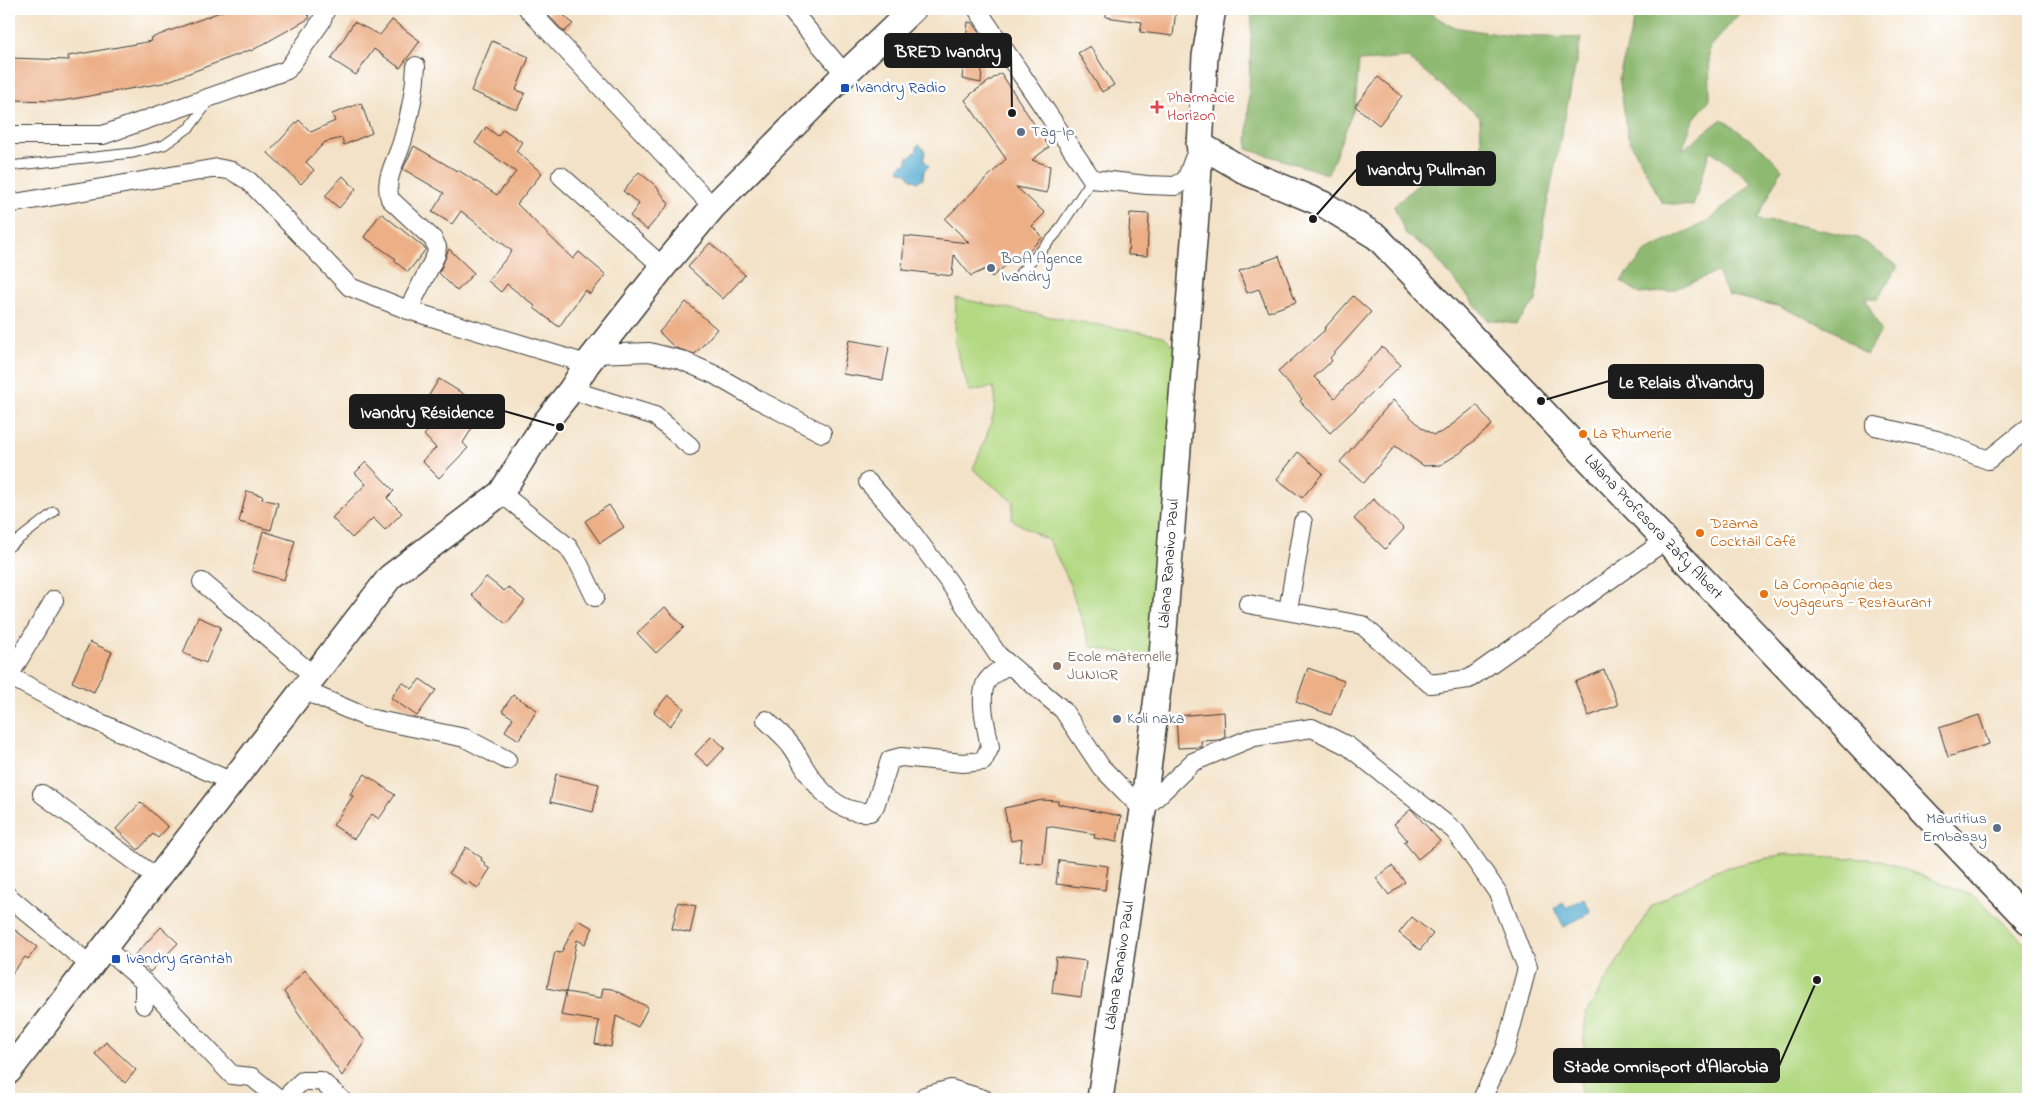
<svg xmlns="http://www.w3.org/2000/svg" width="2037" height="1108" font-family="'Indie Flower',sans-serif">
<style>
.green{fill:#b3d983;stroke:#687a50}
.forest{fill:#8eb971;stroke:#556a46}
.water{fill:#54add1;stroke:#386476}
.building{fill:#ecaf86}
.lines{fill:none;stroke-linecap:round;stroke-linejoin:round}
.lane-casing{stroke:#3c3a36;stroke-width:11}
.street-casing{stroke:#3c3a36;stroke-width:20}
.secondary-casing{stroke:#3c3a36;stroke-width:28}
.lane{stroke:#fff;stroke-width:9}
.street{stroke:#fff;stroke-width:18}
.secondary{stroke:#fff;stroke-width:25}
.transit-dot{fill:#1a4fb4;stroke:#fff;stroke-width:2}
.health-dot{fill:#e0444e;stroke:#fff;stroke-width:2}
.service-dot{fill:#5c6f8a;stroke:#fff;stroke-width:2}
.food-dot{fill:#e8710a;stroke:#fff;stroke-width:2}
.education-dot{fill:#8d6e63;stroke:#fff;stroke-width:2}
.labels{text-anchor:middle;dominant-baseline:central;stroke-width:5;stroke-linejoin:round;paint-order:stroke}
.transit-label{font-size:16px;fill:#164399;stroke:#fff;text-anchor:start}
.health-label{font-size:16px;fill:#be3a42;stroke:#fff;text-anchor:start}
.service-label{font-size:16px;fill:#4e5e75;stroke:#fff;text-anchor:start}
.food-label{font-size:16px;fill:#c56008;stroke:#fff;text-anchor:start}
.street-label{font-size:16px;fill:#1c1c1c;stroke:#fff}
.education-label{font-size:16px;fill:#785e54;stroke:#fff;text-anchor:start}
.leader{fill:none;stroke:#1c1c1c;stroke-width:2}
.callout-dot{fill:#1c1c1c;stroke:#fff;stroke-width:2}
.callout{fill:#1c1c1c;stroke:#1c1c1c;stroke-width:2}
.callout-label{font-size:18px;text-anchor:middle;font-weight:bold;fill:#fff}
</style>
<rect width="100%" height="100%" fill="#fff"/>
<filter id="ink" filterUnits="userSpaceOnUse"><feTurbulence type="fractalNoise" baseFrequency=".02" numOctaves="2"/><feDisplacementMap in="SourceGraphic" scale="10" xChannelSelector="R" yChannelSelector="G"/><feConvolveMatrix kernelMatrix="1 2 1 2 8 2 1 2 1" color-interpolation-filters="sRGB"/></filter>
<filter id="wash" filterUnits="userSpaceOnUse"><feTurbulence type="fractalNoise" baseFrequency=".0096" numOctaves="4" result="noise"/><feDisplacementMap in="SourceGraphic" scale="20" xChannelSelector="R" yChannelSelector="G"/><feGaussianBlur stdDeviation="1.12" result="paint"/><feColorMatrix in="noise" values="0 0 0 0 0 0 0 0 0 0 0 0 0 0 0 0 0 1.4 0 .05"/><feComposite in="paint" operator="in"/></filter>
<g filter="url(#wash)">
<rect width="100%" height="100%" fill="#f3e2c7"/>
<path class="green" d="M956 298 1051 317 1164 336 1175 348 1155 659 1091 647 1067 577 1049 541 1012 520 1013 502 973 469C981 449 1002 407 993 387L969 391 955 344Z
M1785 854 1881 860 1976 897 2028 946V1099H1580L1586 1013 1652 905 1716 870Z"/>
<path class="forest" d="M1252 9H1423L1453 27 1510 36 1581 38 1545 215 1536 301 1516 324 1488 320 1428 249 1406 235 1394 206 1446 159 1482 163 1480 117 1408 58 1359 61 1355 106 1328 174 1247 149Z
M1637 9H1743L1709 49 1710 99 1693 120 1682 150 1722 119 1764 150 1782 169 1757 220 1793 224 1858 238 1898 266 1878 298H1865L1881 331 1866 355 1830 328 1777 306 1728 295 1717 272 1670 291 1640 294 1621 281 1646 251 1708 221 1753 182 1710 150 1693 206 1662 203 1628 137 1619 77Z"/>
<path class="water" d="M920 145 925 151 924 160 929 166 924 171 923 179 918 182 911 179 907 173 900 171 899 168 903 164H906L908 156 910 157 917 150V146Z
M1584 898 1591 912 1564 927 1554 908 1563 903 1566 908Z"/>
<g id="blocks">
<path class="building" d="M228 9H305L310 18 251 51 250 50 163 83 61 101 9 100V58L69 60 68 56 152 41 151 38Z
M554 9H558L573 24 564 32 548 15Z
M1106 9H1176L1173 36 1140 32 1142 22 1106 17Z
M392 20 420 41 400 68 374 49 356 75 331 59 354 22 380 35Z
M968 22 973 23 984 38 981 83 962 79Z
M492 41 529 57 516 90 525 93 517 110 471 91Z
M1090 46 1114 85 1102 92 1078 53Z
M1001 73 1049 147 1032 160 1050 166 1047 193 1016 187 1045 213 1032 226 1043 237 1019 260 1016 257 992 277 986 269 971 276 954 255 952 276 902 270 904 236 969 243 945 219 1006 159 965 100 972 93Z
M1378 77 1402 96 1379 125 1355 106Z
M361 103 372 133 344 145 342 138 325 142 306 162 314 170 301 184 268 153 299 120 311 132 335 121 332 114Z
M486 127 498 136 503 129 522 142 516 151 542 173 517 204 573 259 579 252 606 275 590 294 585 290 559 327 534 308 535 306 507 284 501 292 488 281 512 251 461 211 452 224 432 212 444 193 403 169 414 146 457 171 458 170 497 195 516 172 475 143Z
M639 172 656 186 669 204 647 230 630 216 639 204 623 191Z
M343 176 356 189 339 208 325 196Z
M381 213 426 249 408 272 394 261 396 259 364 237Z
M1130 213 1149 214 1147 256 1128 255Z
M710 243 745 275 723 299 688 267Z
M449 249 474 273 457 291 439 273Z
M1279 256 1296 302 1268 312 1259 289 1247 293 1239 271Z
M1353 296 1371 312 1330 358 1332 361 1314 377 1335 398 1382 347 1401 365 1330 433 1300 401 1302 399 1278 372 1325 330 1324 329Z
M686 302 717 329 695 354 675 348 659 332Z
M849 340 889 347 883 380 843 374Z
M439 379 485 407 463 443 468 448 439 478 422 461 436 448 424 435 445 414 425 402Z
M1393 400 1422 428 1434 435 1444 431 1477 405 1492 425 1460 453 1440 465 1424 466 1395 446 1364 483 1340 462Z
M1298 452 1323 473 1302 498 1277 479Z
M366 462 394 491 387 498 402 513 385 530 373 518 352 538 332 518 366 484 355 473Z
M247 491 263 496 262 499 278 503 271 530 239 522Z
M1373 499 1404 529 1385 549 1354 519Z
M609 505 624 527 600 543 585 521Z
M263 531 295 541 284 580 252 571Z
M486 577 504 591 508 587 525 601 506 624 471 595Z
M665 607 684 627 656 653 637 633Z
M198 617 221 627 206 663 183 653Z
M90 642 112 652 94 692 72 682Z
M1308 668 1344 681 1331 715 1296 702Z
M1604 670 1618 705 1589 716 1575 682Z
M420 679 436 690 417 716 391 698 402 682 412 689Z
M513 695 537 710 519 740 505 731 513 718 502 711Z
M668 695 684 708 670 726 654 712Z
M1224 712 1225 737 1220 740 1201 741 1202 747 1178 748 1176 716Z
M1979 715 1989 744 1948 757 1939 728Z
M712 736 725 748 708 766 695 754Z
M365 774 395 795 379 819 372 814 354 839 333 825 353 796 350 794Z
M556 774 599 784 593 812 550 802Z
M1042 800 1058 801V804L1121 816 1117 842 1094 838 1095 834 1047 826 1043 864 1019 862 1022 839 1011 841 1004 808Z
M141 802 168 827 158 838 153 834 138 850 116 829Z
M1411 809 1440 841 1418 859 1404 842 1407 840 1394 824Z
M466 847 482 858 481 860 485 863 484 865 490 869 478 888 468 882 466 884 449 873Z
M1059 860 1108 866 1105 890 1056 884Z
M1392 866 1405 882 1389 895 1376 878Z
M678 902 696 906 690 933 672 929Z
M1412 917 1433 934 1420 950 1399 933Z
M578 920 593 928 585 944 577 940 566 992 547 988 555 952 561 953Z
M161 927 178 943 150 972 134 956Z
M15 930 37 947 28 959 25 957 9 977V939Z
M1056 957 1086 961 1081 997 1052 993Z
M305 970 365 1041 342 1076 284 992Z
M603 988 612 989 648 1007 638 1027 616 1016 611 1047 595 1044 599 1021 561 1015 566 992 601 998Z
M106 1042 136 1070 125 1083 95 1054Z"/>
</g>
</g>
<g filter="url(#ink)">
<use href="#blocks" fill-opacity="0" stroke="#3c3a36" stroke-width="1"/>
<g class="lines">
<g class="lane-casing">
<path id="lane" d="M9 166 133 153 164 145 190 127 210 100
M1020 273 1056 234 1092 179
M9 547 54 512"/>
</g>
<g class="street-casing">
<path id="street" d="M528 9 713 207
M790 9 845 74
M977 9 1092 179 1147 185 1175 186 1186 180 1194 158
M9 135H103L287 70 321 22 326 9
M561 176 663 267
M9 204 217 168 232 171 249 181 350 287 408 310 587 364
M408 310 436 255 437 247 433 239 390 199C383 178 398 159 403 139 410 115 415 91 416 66
M595 354 649 352 681 360 715 375 753 397 822 433
M571 390 655 416 690 446
M1875 426 1937 440 1988 460 2028 428
M868 482 904 522 949 582 998 655 1063 710 1101 767 1143 810 1193 762 1254 737 1312 728 1348 746 1455 831 1498 893 1527 968 1506 1047 1482 1099
M501 493 568 547 579 564 595 597
M202 582 314 676
M1248 604 1362 625 1430 684 1469 679 1666 540
M1288 611 1303 522
M9 676 87 717 232 782
M9 676 54 600
M303 690 368 718 465 738 507 760
M766 720C774 728 783 735 790 744 798 754 803 767 811 777 826 798 844 814 870 812L875 806 890 760 901 757 963 763 983 761 990 747C987 730 980 705 984 688 986 677 1000 670 1009 664
M42 794 157 878
M9 897 90 965
M104 947 144 982V1005
M144 982 232 1075 252 1077 279 1099
M284 1099 302 1081H321L341 1099
M923 1099 925 1096 951 1089 984 1099"/>
</g>
<g class="secondary-casing">
<g id="secondary">
<path id="s1" d="M1199 144 1248 173 1323 204 1377 237 2028 921"/>
<path d="M9 1071 390 577 501 493 545 423 571 390 587 364 663 267 713 207 845 74 913 9"/>
<path id="s2" d="M1100 1099 1143 810 1162 656 1197 202 1205 56 1213 9"/>
</g>
</g>
<use href="#lane" class="lane"/>
<use href="#street" class="street"/>
<use href="#secondary" class="secondary"/>
</g>
</g>
<g class="transit-dot">
<rect x="840" y="83" width="10" height="10" rx="2.5"/>
<rect x="111" y="954" width="10" height="10" rx="2.5"/>
</g>
<path class="health-dot" d="M1154.5 99.5h5v5h5v5h-5v5h-5v-5h-5v-5h5z"/>
<g class="service-dot">
<circle cx="1021" cy="132" r="5"/>
<circle cx="991" cy="268" r="5"/>
<circle cx="1117" cy="719" r="5"/>
<circle cx="1997" cy="828" r="5"/>
</g>
<g class="food-dot">
<circle cx="1583" cy="434" r="5"/>
<circle cx="1700" cy="533" r="5"/>
<circle cx="1764" cy="594" r="5"/>
</g>
<circle class="education-dot" cx="1057" cy="666" r="5"/>
<g class="labels">
<g class="transit-label">
<text x="855" y="88">Ivandry Radio</text>
<text x="126" y="959">Ivandry Grantah</text>
</g>
<g class="health-label">
<text x="1167" y="98">Pharmacie<tspan x="1167" dy="18">Horizon</tspan></text>
</g>
<g class="service-label">
<text x="1031" y="132">Tag-Ip</text>
<text x="1001" y="259">BOA Agence<tspan x="1001" dy="18">Ivandry</tspan></text>
<text x="1127" y="719">Koli naka</text>
<text x="1987" y="819" text-anchor="end">Mauritius<tspan x="1987" dy="18">Embassy</tspan></text>
</g>
<g class="food-label">
<text x="1593" y="434">La Rhumerie</text>
<text x="1710" y="524">Dzama<tspan x="1710" dy="18">Cocktail Café</tspan></text>
<text x="1774" y="585">La Compagnie des<tspan x="1774" dy="18">Voyageurs - Restaurant</tspan></text>
</g>
<g class="street-label">
<text stroke="none"><textPath href="#s1" startOffset="602">Làlana Profesora Zafy Albert</textPath></text>
<text stroke="none"><textPath href="#s2" startOffset="540">Làlana Ranaivo Paul</textPath></text>
<text stroke="none"><textPath href="#s2" startOffset="135">Làlana Ranaivo Paul</textPath></text>
</g>
<g class="education-label">
<text x="1067" y="657">Ecole maternelle<tspan x="1067" dy="18">JUNIOR</tspan></text>
</g>
</g>
<path class="leader" d="M1012 113L1011 51M1313 219L1357 169M1541 401L1609 381M560 427L504 411M1817 980L1779 1066"/>
<g class="callout-dot">
<circle cx="1012" cy="113" r="5"/>
<circle cx="1313" cy="219" r="5"/>
<circle cx="1541" cy="401" r="5"/>
<circle cx="560" cy="427" r="5"/>
<circle cx="1817" cy="980" r="5"/>
</g>
<g class="callout">
<rect x="885" y="34" width="126" height="33" rx="5"/>
<rect x="1357" y="152" width="138" height="33" rx="5"/>
<rect x="1609" y="365" width="154" height="33" rx="5"/>
<rect x="350" y="395" width="154" height="33" rx="5"/>
<rect x="1554" y="1049" width="225" height="33" rx="5"/>
</g>
<g class="callout-label">
<text x="948" y="57">BRED Ivandry</text>
<text x="1426" y="175">Ivandry Pullman</text>
<text x="1686" y="388">Le Relais d'Ivandry</text>
<text x="427" y="418">Ivandry Résidence</text>
<text x="1666" y="1072">Stade Omnisport d'Alarobia</text>
</g>
<rect width="2037" height="1108" fill="none" stroke="#fff" stroke-width="30"/>
</svg>
